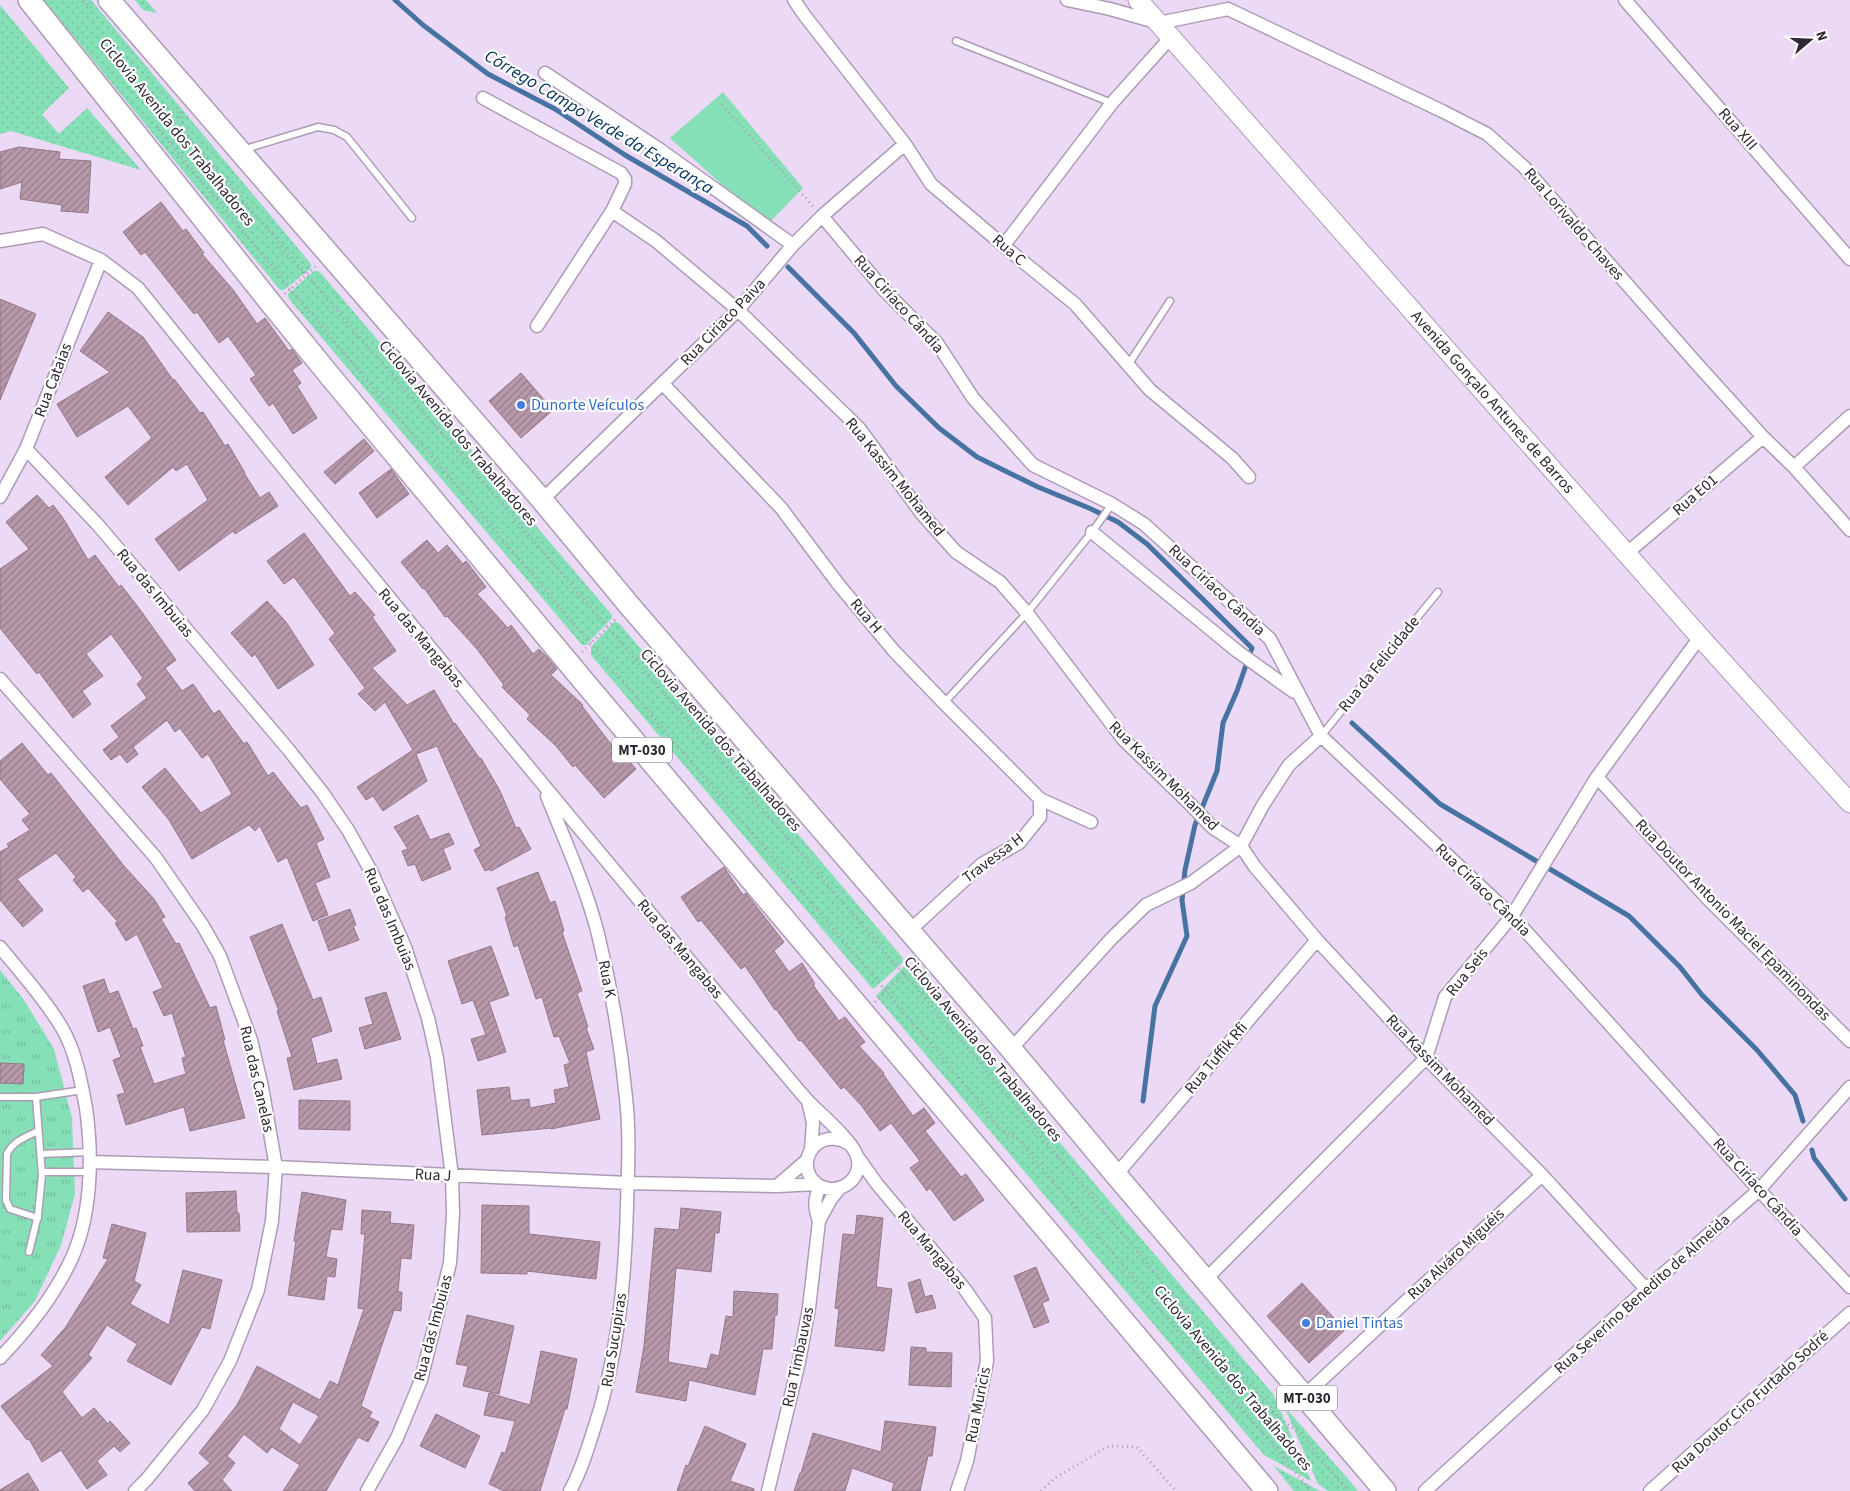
<svg xmlns="http://www.w3.org/2000/svg" width="1850" height="1491" font-family="'Source Sans 3',sans-serif">
<style>
.grass{fill:url(#grass-dots)}
.park{fill:url(#park-tufts)}
.pitch{fill:#85dfb7}
.lines{fill:none;stroke-linecap:round;stroke-linejoin:round}
.stream{stroke:#4773a2;stroke-width:5}
.building{fill:url(#building-hatch);stroke:#947788;fill-rule:evenodd}
.lane-casing{stroke:#ad9bb6;stroke-width:9}
.street-casing{stroke:#ad9bb6;stroke-width:15}
.secondary-casing{stroke:#ad9bb6;stroke-width:21}
.primary-casing{stroke:#ad9bb6;stroke-width:24}
.path{stroke:#ac9db4;stroke-width:3;stroke-dasharray:1 4;stroke-linecap:butt}
.lane{stroke:#fff;stroke-width:6}
.street{stroke:#fff;stroke-width:12}
.secondary{stroke:#fff;stroke-width:19}
.primary{stroke:#fff;stroke-width:21}
.shop-dot{fill:#3f7fe0;stroke:#fff;stroke-width:2}
.labels{text-anchor:middle;dominant-baseline:central;stroke-width:4.5;stroke-linejoin:round;paint-order:stroke}
.shield{fill:#fff;stroke:#6d6870;stroke-width:1}
.shield-label{font-size:15px;font-weight:bold;fill:#2f2832}
.street-label{font-size:16px;fill:#2f2832;stroke:#fff}
.shop-label{font-size:16px;fill:#366cbe;stroke:#fff;text-anchor:start}
.water-label{font-size:18px;font-style:italic;fill:#00325b;stroke:#fff}
</style>
<defs>
<pattern id="grass-dots" width="8" height="8" patternUnits="userSpaceOnUse" patternTransform="scale(1.25)"><rect width="8" height="8" fill="#85dfb7"/><path d="M2 2h.1M6 6h.1" fill="none" stroke="#73bf9e" stroke-width="1.8" stroke-linecap="round"/></pattern>
<pattern id="park-tufts" width="24" height="20" patternUnits="userSpaceOnUse" patternTransform="scale(1.25)"><rect width="24" height="20" fill="#85dfb7"/><path d="M3 7l-1-3M5 7V3M7 7l1-3M15 17l-1-3M17 17v-4M19 17l1-3" fill="none" stroke="#73bf9e"/></pattern>
<pattern id="building-hatch" width="6" height="6" patternUnits="userSpaceOnUse" patternTransform="scale(1.25)"><rect width="6" height="6" fill="#b799aa"/><path d="M-1 1l2-2M0 6l6-6M5 7l2-2" fill="none" stroke="#957d8b"/></pattern>
</defs>
<rect width="100%" height="100%" fill="#ecd9f6"/>
<path class="grass" d="M44 0H91L311 264V268L284 290H280Z
M135 0H146L157 13 143 10Z
M0 5 69 88 42 114 59 134 87 108 141 170 11 131 0 134Z
M314 271H319L612 615V618L586 645H582L289 299 288 294Z
M614 622 619 623 903 958 902 963 875 988H872L591 655V647Z
M906 964 911 967 1273 1394 1311 1481 1264 1455 876 996Z
M1284 1406 1349 1480 1358 1491H1328L1318 1484Z
M1274 1466 1320 1491H1294Z"/>
<path class="park" d="M0 970 24 1000 54 1049 72 1118 75 1194 61 1245 35 1301 0 1341Z"/>
<path class="pitch" d="M723 92 803 188 767 225 670 138Z"/>
<g class="lines">
<path class="stream" d="M395 0 423 25 488 74 555 109 625 155 747 226 767 246
M788 267 854 333 896 386 939 428 977 457 1038 487 1089 508 1118 522 1147 544 1252 648 1237 691 1223 723 1217 771 1195 825 1185 870 1182 900 1187 936 1155 1006 1143 1101
M1352 723 1440 804 1629 916 1680 967 1702 995 1757 1050 1795 1095 1803 1121
M1812 1150 1814 1158 1845 1199"/>
</g>
<path class="building" d="M19 147 60 152 59 159 91 161 88 213 61 211 62 205 20 199 22 182 0 189V152Z
M161 202 183 231 186 229 204 253 202 254 234 291 257 324 265 318 289 351 292 349 302 363 292 370 301 383 297 386 317 418 293 434 273 403 269 406 250 379 256 375 228 336 219 343 197 312 194 314 145 252 141 255 123 232Z
M0 299 36 314 0 400Z
M108 312 143 337 173 380 174 379 200 413 203 412 225 446 228 444 245 473H244L260 498 269 492 278 506 235 534 233 531 179 571 155 539 208 500 187 464 176 471 173 467 128 505 105 477 152 438 128 406 77 437 57 404 110 372 80 351Z
M521 373 553 410 521 438 489 401Z
M364 439 374 451 335 484 324 472Z
M391 469 409 494 377 518 359 493Z
M37 495 49 508 53 505 63 518 88 560 95 555 119 587 121 585 141 611 176 660 165 668 182 691 193 684 214 714 219 710 244 744 247 742 268 776 273 772 301 808 307 805 324 839 316 843 330 877 315 883 328 915 313 921 287 857 278 862 260 826 255 831 249 825 192 859 169 820 142 787 165 768 201 813 232 794 208 754 202 758 180 728 175 732 167 720 133 747 138 754 127 763 120 754 111 760 103 750 119 737 111 726 147 698 137 684 143 678 111 634 86 654 103 676 82 691 91 704 73 718 39 672 37 674 0 628V569L29 549 6 522Z
M304 533 350 596 355 592 375 615 372 617 396 651 372 668 407 705 434 690 454 724 455 723 480 759 481 758 500 791 516 828 519 827 531 849 491 871 490 869 485 871 474 850 481 846 437 746 416 754 427 781 383 811 373 796 366 800 357 787 413 750 385 702 375 711 358 694 365 688 329 639 335 633 294 577 284 584 267 561Z
M427 540 438 553 447 545 463 564 466 561 486 587 477 594 508 628 511 625 533 654 539 649 547 657 557 669 551 675 583 705 582 706 613 747 615 745 636 769 604 798 575 765 573 767 556 746 527 719 530 715 502 687 504 685 477 649 447 616 445 617 424 588 423 589 401 562Z
M267 601 286 622 314 665 278 689 255 654 252 657 231 633Z
M22 743 48 775 51 773 124 866 154 899 165 917 161 919 176 944 179 943 210 1008 216 1006 225 1040H223L245 1118 190 1131 184 1107 126 1125 117 1095 125 1093 113 1060 121 1057 110 1027 98 1032 83 986 104 979 109 994 118 991 133 1029 136 1028 143 1046 140 1047 154 1084 186 1074 182 1058 186 1057 172 1013 164 1016 153 992 163 988 137 934 126 941 115 923 118 922 88 888 83 892 73 880 76 877 56 853 17 879 43 910 23 927 0 900V852L9 847 7 844 30 830 22 820 30 814 0 779V761Z
M418 815 430 840 449 833 454 844 443 849 451 869 422 881 415 864 408 866 402 851 408 849 394 827Z
M724 867 743 895 746 893 784 942 774 951 789 972 802 963 815 984 813 985 839 1021 845 1017 865 1042 859 1046 884 1073 883 1074 913 1116 924 1108 935 1123 925 1131 961 1177 966 1174 984 1200 954 1221 930 1188 927 1191 910 1168 920 1161 891 1123 880 1131 861 1105 844 1087 841 1089 801 1040 799 1041 776 1009 775 1010 745 966 741 969 701 920 698 922 681 897Z
M538 872 550 903 555 901 564 931 562 932 582 991 577 993 588 1027 586 1028 594 1049 586 1052 600 1119 551 1129V1128L482 1135 477 1090 509 1087 511 1101 529 1099 530 1108 556 1103 554 1090 569 1087 564 1065 570 1063 559 1036 554 1037 542 997 536 999 518 945 514 947 505 917 507 916 497 888Z
M350 909 356 925 353 926 359 940 329 951 318 921Z
M282 924 313 1000 321 997 332 1031 311 1038 317 1064 337 1059 342 1079 294 1090 287 1058 292 1057 277 1011H279L250 937Z
M491 946 509 995 489 1002 506 1052 478 1061 471 1039 486 1035 473 1000 462 1004 448 961Z
M386 992 401 1039 365 1049 359 1028 373 1024 365 998Z
M0 1063 24 1064 23 1084 0 1083Z
M299 1100 350 1101V1130L299 1129Z
M236 1191 237 1213H239L240 1231 187 1232 186 1193Z
M302 1192 346 1200 342 1230 331 1229 326 1257 337 1259 335 1277 327 1276 324 1300 288 1295 296 1241H294Z
M482 1205 529 1206V1234L600 1242 596 1279 527 1271V1274L481 1273Z
M681 1208 721 1212 719 1233H715L711 1272 676 1268 668 1362 707 1369 711 1354 719 1356 726 1316 733 1317 734 1291 778 1294 777 1315H775L772 1349H763L755 1395 689 1380 686 1401 636 1392 644 1346 655 1228 679 1230Z
M362 1210 391 1212 390 1223 414 1225 411 1259 401 1258 398 1292H402L401 1311 394 1310 361 1406 372 1412 369 1417 379 1422 368 1442 358 1437 326 1491H283L300 1465 272 1447 267 1453 244 1434 227 1456 235 1463 222 1480 232 1491H195L188 1483 210 1463 199 1453 237 1405 257 1366 320 1400 330 1381 338 1385 364 1309 358 1308 365 1234H361ZM293 1402 319 1416 300 1445 279 1429Z
M857 1215 883 1218 876 1287 892 1289 884 1351 835 1346 839 1309 835 1308 843 1234 855 1235Z
M112 1224 146 1233 134 1281 141 1285 130 1304 169 1325 183 1270 222 1280 210 1329 202 1327 171 1385 127 1361 137 1344 107 1325 88 1355 92 1358 62 1392 82 1418 94 1408 108 1424 110 1421 130 1443 120 1452 114 1446 97 1461 107 1475 87 1489 61 1450 42 1462 29 1439 27 1440 1 1406 53 1366 41 1355 65 1328 108 1259 103 1258Z
M1036 1267 1049 1300 1042 1303 1049 1322 1034 1328 1014 1276Z
M920 1279 925 1297 932 1295 936 1308 916 1313 908 1283Z
M1302 1283 1345 1330 1309 1363 1267 1316Z
M467 1315 514 1326 499 1394 463 1386 468 1366 456 1364Z
M911 1347 926 1348V1352L952 1353 951 1387 909 1385Z
M541 1351 577 1359 567 1409H565L540 1491H504L489 1484 502 1452 505 1454 515 1421 484 1415 489 1393 530 1405Z
M436 1414 480 1436 465 1468 420 1446Z
M885 1421 936 1427 932 1456H928L920 1491H892L894 1483 852 1468 845 1491H794L800 1473H801L813 1433 881 1452Z
M705 1426 746 1444 730 1481 754 1489V1491H677L686 1465 688 1466Z
M28 1473 39 1491H0V1490Z"/>
<g class="lines">
<g class="lane-casing">
<path id="lane" d="M956 41 1112 103
M242 150 318 127 334 130 347 137 412 218
M1128 365 1170 301
M944 703 1027 613 1092 532 1112 504
M1321 736 1438 592
M0 1097H36L83 1090
M41 1154 90 1152
M42 1172H89
M38 1218 10 1209 6 1200 7 1154C13 1141 26 1137 38 1131
M29 1252 38 1215 42 1175 36 1097"/>
</g>
<g class="street-casing">
<path id="street" d="M794 0 805 16 905 144 931 184 1010 251 1075 304 1150 390 1232 458 1249 477
M1067 0 1110 9 1159 23 1228 9
M1625 0 1850 259
M1228 9 1442 111 1487 134 1524 167 1697 364 1763 437 1794 467 1850 530
M545 73 659 149 793 245
M483 98 621 173 625 179V184L612 211 537 326
M612 211 656 241 738 310 859 428 922 514 956 552 1000 582 1027 613 1123 739 1191 805 1213 828 1241 846 1255 867 1317 940 1426 1058 1542 1175 1646 1289
M822 216 884 290 937 343 973 398 1033 465 1112 504 1144 524 1216 589 1270 639 1321 736 1512 916 1759 1190 1850 1287
M0 241 43 234 101 260 138 288C352 554 569 818 790 1080 797 1088 803 1096 811 1104 823 1116 852 1141 857 1156 865 1180 836 1198 817 1184 792 1165 817 1123 851 1145
M1004 245 1112 103 1171 37
M663 384 781 508 839 585 894 651 944 703 1040 799 1091 822
M26 449 98 525 288 749 322 792 348 830 372 873 405 947 428 1018 437 1058 452 1176 453 1213 450 1263 421 1380 397 1438 367 1491
M1794 467 1850 416
M0 497 26 449 101 260
M542 500 738 310 793 245 822 216 905 144
M1092 532 1237 651 1294 692
M1626 554 1763 437
M0 679 156 858 203 926 220 956 251 1040 262 1087 276 1167 272 1221 258 1290 230 1361 203 1410 147 1479 135 1491
M1597 777 1707 898 1850 1041
M547 796C565 841 586 887 598 934 611 987 621 1045 626 1098 630 1133 628 1169 627 1204 625 1284 618 1359 592 1435 586 1454 580 1473 570 1491
M909 931 982 864 1019 843 1040 817V799
M0 947C21 973 45 999 62 1028 76 1052 81 1081 86 1108 93 1157 92 1219 69 1264 52 1299 27 1330 0 1358
M1011 1049 1112 938 1146 905 1191 883 1241 846 1263 805 1289 765 1321 736
M808 1101 813 1123 811 1149
M857 1156 877 1184 964 1288 985 1318 987 1361 967 1461 957 1491
M90 1162 276 1167 628 1183 777 1186 817 1184
M1116 1175 1317 940
M777 1186 807 1160
M819 1221C814 1207 814 1199 820 1186
M1206 1279 1426 1058 1445 997 1512 916 1597 777 1700 637
M1305 1395 1542 1175
M768 1491 799 1362 809 1308 819 1221 831 1199 840 1188
M1425 1491 1646 1289 1759 1190 1850 1087
M1650 1491 1850 1313"/>
</g>
<g class="secondary-casing">
<g id="secondary">
<path id="s1" d="M1138 0 1700 637 1850 803"/>
</g>
</g>
<g class="primary-casing">
<path id="primary" d="M29 0 273 306 330 376 586 684 1267 1491
M109 0 542 500 629 605 1011 1049 1116 1175 1385 1491"/>
</g>
<path class="path" d="M84 0 91 8
M722 105 813 206
M179 112 187 135 985 1069 1226 1358 1280 1418 1302 1435 1347 1491
M156 126 310 313 931 1044 1002 1130 1018 1139 1311 1491
M285 294 316 266
M582 652 617 618
M875 1002 914 965
M1283 1458 1288 1425
M1041 1491 1055 1478 1109 1446 1137 1447 1176 1491"/>
<use href="#lane" class="lane"/>
<use href="#street" class="street"/>
<use href="#secondary" class="secondary"/>
<use href="#primary" class="primary"/>
</g>
<g class="shop-dot">
<circle cx="521" cy="405" r="5"/>
<circle cx="1306" cy="1323" r="5"/>
</g>
<g class="labels">
<g class="shield">
<rect x="612" y="737.5" width="60" height="25" rx="4"/>
<rect x="1277" y="1385.5" width="60" height="25" rx="4"/>
</g>
<g class="shield-label">
<text x="642" y="750">MT-030</text>
<text x="1307" y="1398">MT-030</text>
</g>
<g class="street-label">
<text transform="translate(1738 129) rotate(49)">Rua XIII</text>
<text transform="translate(177 132) rotate(51)">Ciclovia Avenida dos Trabalhadores</text>
<text transform="translate(1574 224) rotate(49)">Rua Lorivaldo Chaves</text>
<text transform="translate(1009 250) rotate(41)">Rua C</text>
<text transform="translate(899 304) rotate(48)">Rua Ciríaco Cândia</text>
<text transform="translate(723 322) rotate(-46)">Rua Ciriaco Paiva</text>
<text transform="translate(53 380) rotate(-69)">Rua Cataias</text>
<text stroke="none"><textPath href="#s1" startOffset="536">Avenida Gonçalo Antunes de Barros</textPath></text>
<text transform="translate(458 433) rotate(50)">Ciclovia Avenida dos Trabalhadores</text>
<text transform="translate(895 477) rotate(51)">Rua Kassim Mohamed</text>
<text transform="translate(1695 495) rotate(-41)">Rua E01</text>
<text transform="translate(1217 590) rotate(43)">Rua Ciríaco Cândia</text>
<text transform="translate(155 593) rotate(50)">Rua das Imbuias</text>
<text transform="translate(866 616) rotate(50)">Rua H</text>
<text transform="translate(421 638) rotate(50)">Rua das Mangabas</text>
<text transform="translate(1379 664) rotate(-51)">Rua da Felicidade</text>
<text transform="translate(721 740) rotate(49)">Ciclovia Avenida dos Trabalhadores</text>
<text transform="translate(1164 776) rotate(45)">Rua Kassim Mohamed</text>
<text transform="translate(993 858) rotate(-37)">Travessa H</text>
<text transform="translate(1483 890) rotate(44)">Rua Ciríaco Cândia</text>
<text transform="translate(390 919) rotate(67)">Rua das Imbuias</text>
<text transform="translate(1733 920) rotate(46)">Rua Doutor Antonio Maciel Epaminondas</text>
<text transform="translate(680 949) rotate(50)">Rua das Mangabas</text>
<text transform="translate(1467 972) rotate(-51)">Rua Seis</text>
<text transform="translate(607 979) rotate(79)">Rua K</text>
<text transform="translate(983 1049) rotate(50)">Ciclovia Avenida dos Trabalhadores</text>
<text transform="translate(1216 1058) rotate(-50)">Rua Tuffik Rfi</text>
<text transform="translate(1440 1070) rotate(46)">Rua Kassim Mohamed</text>
<text transform="translate(257 1079) rotate(77)">Rua das Canelas</text>
<text transform="translate(433 1175) rotate(3)">Rua J</text>
<text transform="translate(1758 1187) rotate(48)">Rua Ciríaco Cândia</text>
<text transform="translate(932 1250) rotate(50)">Rua Mangabas</text>
<text transform="translate(1456 1254) rotate(-43)">Rua Alváro Miguéis</text>
<text transform="translate(1642 1294) rotate(-42)">Rua Severino Benedito de Almeida</text>
<text transform="translate(433 1328) rotate(-75)">Rua das Imbuias</text>
<text transform="translate(614 1340) rotate(-81)">Rua Sucupiras</text>
<text transform="translate(798 1357) rotate(-78)">Rua Timbauvas</text>
<text transform="translate(1233 1378) rotate(50)">Ciclovia Avenida dos Trabalhadores</text>
<text transform="translate(1750 1402) rotate(-42)">Rua Doutor Ciro Furtado Sodré</text>
<text transform="translate(978 1405) rotate(-79)">Rua Muricis</text>
</g>
<g class="shop-label">
<text x="531" y="405">Dunorte Veículos</text>
<text x="1316" y="1323">Daniel Tintas</text>
</g>
<g class="water-label">
<text transform="translate(599 122) rotate(31)">Córrego Campo Verde da Esperança</text>
</g>
</g>
<g transform="translate(1810 40) rotate(71)" stroke="#ffffff" stroke-width="4" paint-order="stroke">
<path d="M0-4L9 19L0 12L-9 19Z" fill="#2f2832"/>
<text y="-8" font-size="14" font-weight="bold" text-anchor="middle" fill="#2f2832">N</text>
</g>
</svg>
